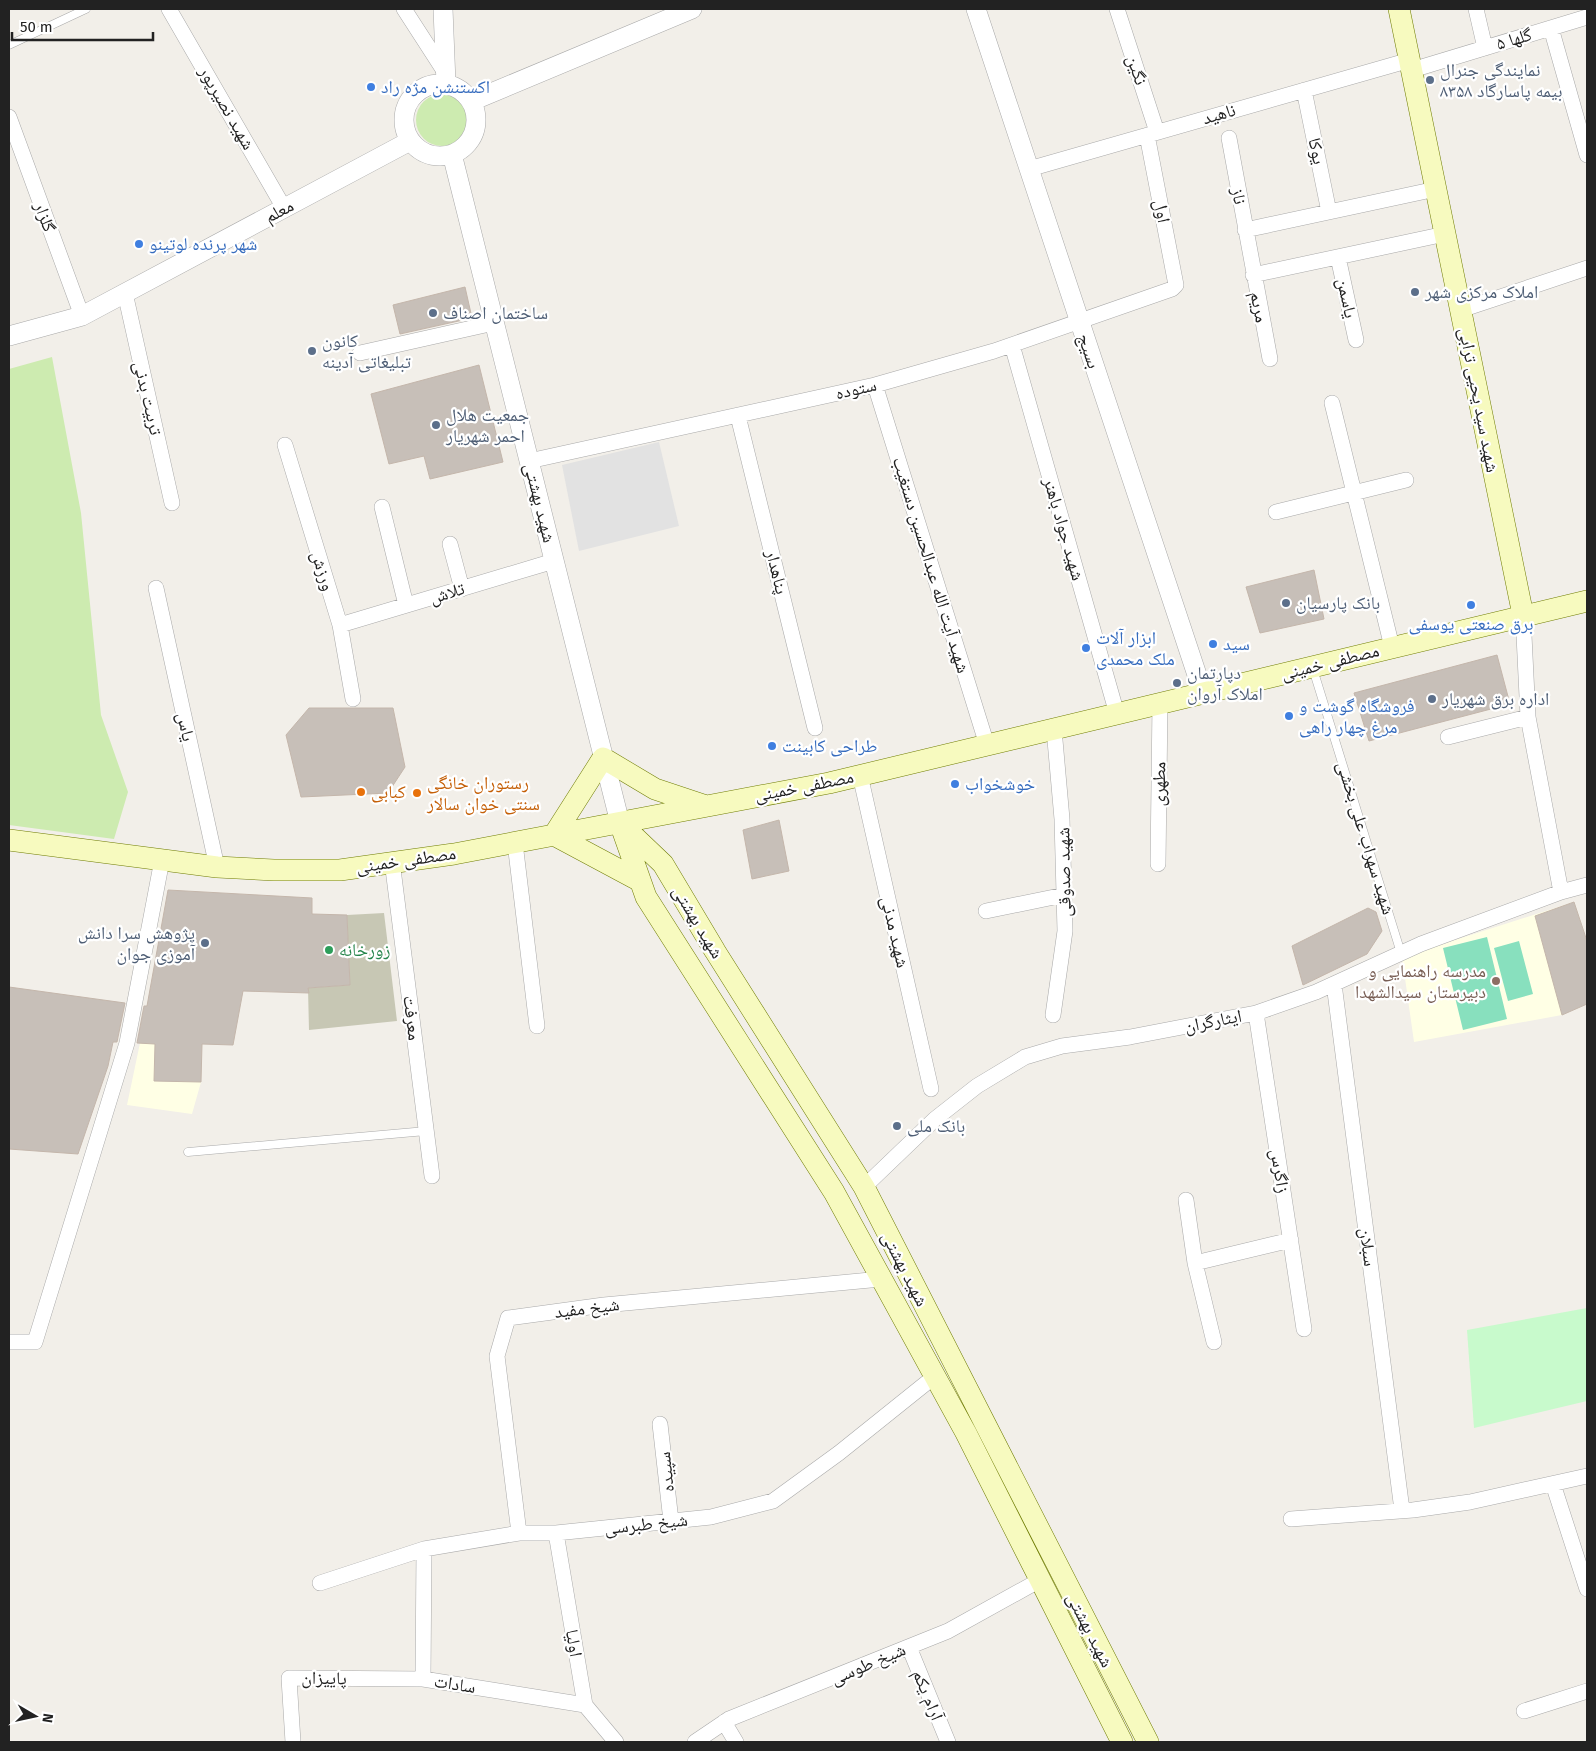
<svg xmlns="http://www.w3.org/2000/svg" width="1596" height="1751" font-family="'Fira Sans','Noto Naskh Arabic',sans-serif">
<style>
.education{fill:#ffffe5}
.construction{fill:#c7c7b4}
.grass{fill:#cdebb0}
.park{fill:#c8facc}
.pitch{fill:#88e0be}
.parking{fill:#e2e2e2}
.building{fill:#c7bfb8;stroke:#c4b6ab}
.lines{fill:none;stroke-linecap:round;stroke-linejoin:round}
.service-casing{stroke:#a9a9a9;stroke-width:9}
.minor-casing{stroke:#a9a9a9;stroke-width:16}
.tertiary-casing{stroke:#a9a9a9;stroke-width:20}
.secondary-casing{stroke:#707d05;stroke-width:22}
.service{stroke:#fff;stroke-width:8}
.minor{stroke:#fff;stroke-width:15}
.tertiary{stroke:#fff;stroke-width:19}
.secondary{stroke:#f7fabf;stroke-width:21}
.service-dot{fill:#5c6f8a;stroke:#fff;stroke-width:2}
.shop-dot{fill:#3f7fe0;stroke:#fff;stroke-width:2}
.food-dot{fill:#e8710a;stroke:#fff;stroke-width:2}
.leisure-dot{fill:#2e9e5b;stroke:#fff;stroke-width:2}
.education-dot{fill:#8d6e63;stroke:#fff;stroke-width:2}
.labels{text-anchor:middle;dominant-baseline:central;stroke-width:4.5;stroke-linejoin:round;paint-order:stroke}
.street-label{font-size:18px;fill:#222;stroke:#fff}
.service-label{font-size:18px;fill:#4e5e75;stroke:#fff;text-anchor:start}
.shop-label{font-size:18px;fill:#366cbe;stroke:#fff;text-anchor:start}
.food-label{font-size:18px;fill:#c56008;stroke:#fff;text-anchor:start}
.leisure-label{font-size:18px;fill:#27864d;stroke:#fff;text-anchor:start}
.education-label{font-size:18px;fill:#785e54;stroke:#fff;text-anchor:end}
</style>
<rect width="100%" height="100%" fill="#f2efe9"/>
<path class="education" d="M1574 902 1587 941V1004L1562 1015 1414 1042 1402 957Z
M140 1043 155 1044V1081L201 1082 192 1114 127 1105Z"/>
<path class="construction" d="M384 913 397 1021 309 1030 308 988 350 985 347 915Z"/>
<path class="grass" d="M416 120a26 26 0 1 1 52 0a26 26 0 1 1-52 0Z
M52 357 81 513 101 715 128 792 114 839 9 825V369Z"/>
<path class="park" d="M1587 1308V1401L1474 1428 1467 1330Z"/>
<path class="pitch" d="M1487 937 1507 1019 1463 1030 1443 948Z
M1519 941 1533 994 1508 1001 1494 948Z"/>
<path class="parking" d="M659 442 679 526 579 551 562 465Z"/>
<path class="building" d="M465 287 472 318 400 334 393 305Z
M479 365 503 462 430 479 424 456 389 464 371 394Z
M1314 570 1324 619 1260 633 1246 587Z
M1497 655 1510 704 1369 741 1354 693Z
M309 708H393L405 767 388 793 301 797 286 735Z
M779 820 789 871 752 879 743 830Z
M168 890 312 898V914L347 915 350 985 308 988 309 993 243 991 233 1045 202 1044 201 1082 154 1081 155 1044 137 1043 144 1006H147Z
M1574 902 1587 941V1004L1562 1015 1535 916Z
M1368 908 1376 912 1382 931 1367 954 1303 985 1292 946Z
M9 987 125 1003 117 1042H113L108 1066 78 1154 9 1149Z"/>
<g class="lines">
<g class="service-casing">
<path id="service" d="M9 45 86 9
M1313 669 1401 953
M188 1152 426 1131"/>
</g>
<g class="minor-casing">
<path id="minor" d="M169 9 284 208
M404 9 446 74
M1117 9 1157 132
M1476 9 1485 48
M1551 28 1587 155
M1412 70 1587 17
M1304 90 1329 212
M9 117 82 316
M1229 138 1270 359
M1029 169 1410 60
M1245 230 1436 189
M1338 257 1356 340
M1253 275 1445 234
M125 293 172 503
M1461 310 1587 268
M1012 345 1117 714
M360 353 494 323
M875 385 987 745
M1332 403 1392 647
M738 416 815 728
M285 445 340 625 353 699
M529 461 875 385 994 351 1172 289 1176 285 1147 135
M382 507 406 605
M1276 512 1406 480
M450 544 462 589
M156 588 217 867
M1523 615 1528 717 1561 892
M340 625 554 561
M1448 737 1528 717
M860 775 931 1089
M515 843 537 1026
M392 861 432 1176
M1158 864 1160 703
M986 911 1064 895
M1334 984 1402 1510
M1256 1013 1304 1329
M1053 1015 1065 931 1062 819 1054 729
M864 1187 935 1119 977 1086 1025 1057 1062 1046 1130 1037 1256 1013 1316 992 1421 944 1561 892 1587 885
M1186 1200 1195 1263 1214 1342
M1195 1263 1291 1240
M9 1342H35L127 1043 162 860
M660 1424 671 1521
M1553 1484 1587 1589
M1291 1519 1413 1510 1470 1502 1587 1476
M519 1533 497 1356 508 1318 604 1305 881 1279
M556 1533 585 1705 616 1742
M424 1549 423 1679 585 1705
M320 1583 424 1549 519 1533H556L711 1517 773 1501 839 1453 935 1376
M909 1647 948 1742
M1524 1711 1587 1691
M724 1722 736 1742
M293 1742 289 1678 423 1679
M695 1742 729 1719 948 1631 1040 1580"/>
</g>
<g class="tertiary-casing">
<path id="tertiary" d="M443 9 446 83
M976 9 1203 693
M404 120a36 36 0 1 1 72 0a36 36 0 1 1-72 0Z
M472 101 692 9
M452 154 620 823
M9 336 82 316 410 141"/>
</g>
<g class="secondary-casing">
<path id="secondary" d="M1399 9 1523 615
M620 823 663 864 715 951 864 1187 1148 1742
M621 826 646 897 834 1192 966 1433 1122 1742
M9 840 217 867 274 870H340L454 854 829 783 1587 601
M640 881 554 835 603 758 655 789 703 805"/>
</g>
<use href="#service" class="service"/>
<use href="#minor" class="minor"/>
<use href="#tertiary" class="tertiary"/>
<use href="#secondary" class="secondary"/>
</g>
<g class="service-dot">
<circle cx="1430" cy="80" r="5"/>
<circle cx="1415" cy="292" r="5"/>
<circle cx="433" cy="313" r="5"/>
<circle cx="312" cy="351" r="5"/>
<circle cx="436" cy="425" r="5"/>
<circle cx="1286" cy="603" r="5"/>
<circle cx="1177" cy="683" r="5"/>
<circle cx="1432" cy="699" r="5"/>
<circle cx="205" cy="943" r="5"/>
<circle cx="897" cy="1126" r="5"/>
</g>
<g class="shop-dot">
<circle cx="371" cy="87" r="5"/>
<circle cx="139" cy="244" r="5"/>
<circle cx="1471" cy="605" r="5"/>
<circle cx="1213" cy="644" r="5"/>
<circle cx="1086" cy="648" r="5"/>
<circle cx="1289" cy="716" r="5"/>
<circle cx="772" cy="746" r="5"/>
<circle cx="955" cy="784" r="5"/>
</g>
<g class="food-dot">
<circle cx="361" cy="792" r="5"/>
<circle cx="417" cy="793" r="5"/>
</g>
<circle class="leisure-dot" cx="329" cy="950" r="5"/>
<circle class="education-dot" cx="1496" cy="981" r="5"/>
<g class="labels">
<g class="street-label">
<text transform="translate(1514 39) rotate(-17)">گلها ۵</text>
<text transform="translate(1137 70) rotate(72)">نگین</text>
<text transform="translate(227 108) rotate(60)">شهید نصیرپور</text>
<text transform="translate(1219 114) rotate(-16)">ناهید</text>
<text transform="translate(1317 151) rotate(78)">یوکا</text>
<text transform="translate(1239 196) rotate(80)">ناز</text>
<text transform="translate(279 211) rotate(-28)">معلم</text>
<text transform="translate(1162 211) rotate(79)">اول</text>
<text transform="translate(45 217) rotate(70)">گلزار</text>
<text transform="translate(1347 298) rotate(78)">یاسمن</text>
<text transform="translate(1259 307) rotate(79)">مریم</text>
<text transform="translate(1089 351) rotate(72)">بسیج</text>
<text transform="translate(856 389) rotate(-13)">ستوده</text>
<text transform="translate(148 398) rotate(77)">تربیت بدنی</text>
<text transform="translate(1479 400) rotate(79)">شهید سید یحیی ترابی</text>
<text transform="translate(540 503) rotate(76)">شهید بهشتی</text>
<text transform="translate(1064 529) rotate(74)">شهید جواد باهنر</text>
<text transform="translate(931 565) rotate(73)">شهید آیت الله عبدالحسین دستغیب</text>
<text transform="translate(323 571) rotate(73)">ورزش</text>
<text transform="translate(777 572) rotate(76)">پناهدار</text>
<text transform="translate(447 593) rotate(-17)">تلاش</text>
<text transform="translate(1330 662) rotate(-14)">مصطفی خمینی</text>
<text transform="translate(186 727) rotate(78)">یاس</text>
<text transform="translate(1159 784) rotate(-89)">مطهری</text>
<text transform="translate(804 786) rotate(-11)">مصطفی خمینی</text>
<text transform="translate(1366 838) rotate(73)">شهید سهراب علی بخشی</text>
<text transform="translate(406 860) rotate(-8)">مصطفی خمینی</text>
<text transform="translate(1064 872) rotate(-91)">شهید صدوقی</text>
<text transform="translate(698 922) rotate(59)">شهید بهشتی</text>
<text transform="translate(895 932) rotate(77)">شهید مدنی</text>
<text transform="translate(412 1018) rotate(83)">معرفت</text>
<text transform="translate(1213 1021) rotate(-11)">ایثارگران</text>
<text transform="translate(1280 1171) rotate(81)">زاگرس</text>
<text transform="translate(1368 1247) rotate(83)">سبلان</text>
<text transform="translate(905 1269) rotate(63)">شهید بهشتی</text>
<text transform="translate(587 1308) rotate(-7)">شیخ مفید</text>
<text transform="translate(666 1472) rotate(-96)">سپیده</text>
<text transform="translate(646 1524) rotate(-6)">شیخ طبرسی</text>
<text transform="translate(1090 1630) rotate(63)">شهید بهشتی</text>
<text transform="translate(574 1643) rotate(80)">اولیا</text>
<text transform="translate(868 1664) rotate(-23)">شیخ طوسی</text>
<text transform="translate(324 1678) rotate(1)">پاییزان</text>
<text transform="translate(455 1684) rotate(9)">سادات</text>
<text transform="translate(928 1695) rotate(68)">آرام یکم</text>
</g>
<g class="service-label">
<text x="1440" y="70">نمایندگی جنرال<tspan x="1440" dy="21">بیمه پاسارگاد ۸۳۵۸</tspan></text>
<text x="1425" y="292">املاک مرکزی شهر</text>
<text x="443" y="313">ساختمان اصناف</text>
<text x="322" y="341">کانون<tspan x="322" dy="21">تبلیغاتی آدینه</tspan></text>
<text x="446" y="415">جمعیت هلال<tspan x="446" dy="21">احمر شهریار</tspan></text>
<text x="1296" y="603">بانک پارسیان</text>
<text x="1187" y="673">دپارتمان<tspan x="1187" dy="21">املاک آروان</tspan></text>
<text x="1442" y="699">اداره برق شهریار</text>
<text x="195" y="933" text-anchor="end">پژوهش سرا دانش<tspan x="195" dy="21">آموزی جوان</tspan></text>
<text x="907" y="1126">بانک ملی</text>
</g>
<g class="shop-label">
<text x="381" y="87">اکستنشن مژه راد</text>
<text x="149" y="244">شهر پرنده لوتینو</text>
<text x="1471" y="624" text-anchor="middle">برق صنعتی یوسفی</text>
<text x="1096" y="638">ابزار آلات<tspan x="1096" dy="21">ملک محمدی</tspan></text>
<text x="1223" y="644">سید</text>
<text x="1299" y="706">فروشگاه گوشت و<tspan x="1299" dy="21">مرغ چهار راهی</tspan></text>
<text x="782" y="746">طراحی کابینت</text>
<text x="965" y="784">خوشخواب</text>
</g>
<g class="food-label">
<text x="427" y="783">رستوران خانگی<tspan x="427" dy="21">سنتی خوان سالار</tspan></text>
<text x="371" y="792">کبابی</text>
</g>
<g class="leisure-label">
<text x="339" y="950">زورخانه</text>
</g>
<g class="education-label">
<text x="1486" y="971">مدرسه راهنمایی و<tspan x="1486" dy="21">دبیرستان سیدالشهدا</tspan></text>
</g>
</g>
<rect width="1596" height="1751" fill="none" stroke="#222222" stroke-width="20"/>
<g transform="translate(35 1716) rotate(99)" stroke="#ffffff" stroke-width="4" paint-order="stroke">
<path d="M0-4L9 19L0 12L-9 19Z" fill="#222222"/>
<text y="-8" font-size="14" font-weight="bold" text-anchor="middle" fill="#222222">N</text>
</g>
<path d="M12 32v8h141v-8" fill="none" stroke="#222222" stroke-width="2.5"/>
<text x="20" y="32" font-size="15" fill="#222222" stroke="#ffffff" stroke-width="4" paint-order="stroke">50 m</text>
</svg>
